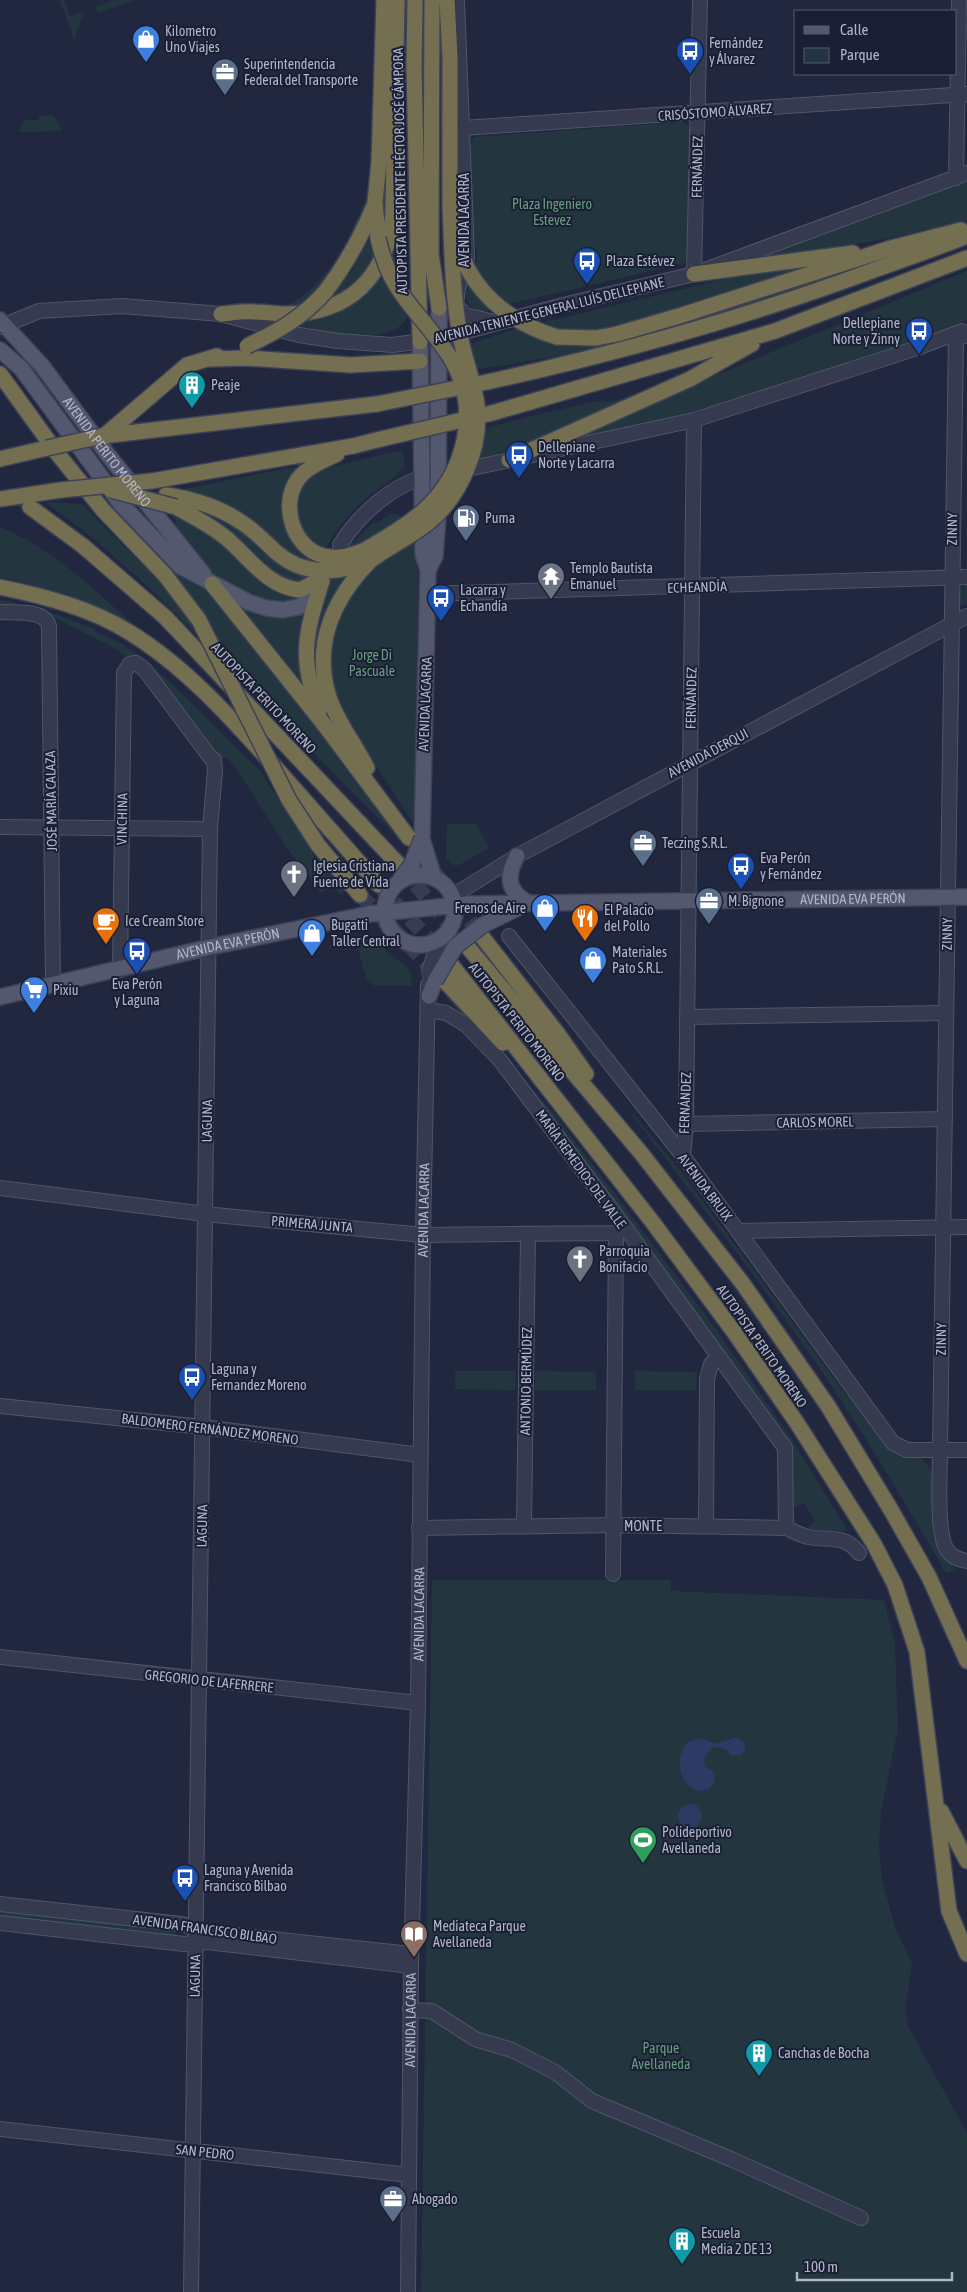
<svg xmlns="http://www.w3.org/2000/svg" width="967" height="2292" font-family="'Asap Condensed',sans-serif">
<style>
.green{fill:#233640}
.water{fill:#2f3a64}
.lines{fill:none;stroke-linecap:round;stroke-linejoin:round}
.highway-tunnel{stroke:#363c54;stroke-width:15;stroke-dasharray:15 8;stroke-linecap:butt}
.minor-casing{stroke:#505569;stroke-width:16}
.major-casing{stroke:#3e4357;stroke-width:18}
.highway-casing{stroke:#3d4256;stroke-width:18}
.minor{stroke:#353a4f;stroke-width:14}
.major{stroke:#53586f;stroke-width:15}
.highway{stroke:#756f51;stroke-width:15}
.minor-bridge-casing{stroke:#505569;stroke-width:16;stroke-linecap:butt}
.major-bridge-casing{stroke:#3e4357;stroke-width:18;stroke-linecap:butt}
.highway-bridge-casing{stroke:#3d4256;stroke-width:18;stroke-linecap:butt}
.minor-bridge{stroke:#353a4f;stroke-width:14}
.major-bridge{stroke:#53586f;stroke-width:15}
.highway-bridge{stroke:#756f51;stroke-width:15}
.labels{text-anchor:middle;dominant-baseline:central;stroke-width:4;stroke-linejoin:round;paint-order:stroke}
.poi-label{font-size:14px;fill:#b0b5ca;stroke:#1a1f33;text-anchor:start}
.street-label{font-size:14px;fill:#b0b5ca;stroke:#1a1f33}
.park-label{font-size:14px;fill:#659e7e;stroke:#1a1f33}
</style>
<rect width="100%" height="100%" fill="#21273f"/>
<path class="green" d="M60 0H64L70 16 84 11 74 40Z
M114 0H135L98 13 95 7Z
M389 0H393L389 204 386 238 371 271 349 293 326 303 284 308C332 282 348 239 369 192 359 229 345 261 320 289L327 300 352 271 366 243 384 237 383 198Z
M401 0H406L404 216 408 316C390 352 310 328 279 320L314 315 387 262Z
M53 115 63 131 19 132 23 120H39L38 116Z
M680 122 687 124 691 131 689 252 685 263 509 304C494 310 468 321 466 293L475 268 477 255 472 231 469 150 474 137Z
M967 180V220L881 240 739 262Z
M830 260 748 289 607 329 583 332 559 330 557 342C589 348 618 338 648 331 717 313 785 291 852 265L851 269C722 319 587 358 449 372V363L456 353 466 345 515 329 780 266Z
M967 271V320C839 370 709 411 575 441V439L680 390Z
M680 378 492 462 455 460 456 436 536 415 593 402 615 401Z
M402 450 405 465C396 479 382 485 369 496 352 510 337 528 326 548 300 539 284 503 306 480 313 473 321 470 330 467Z
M305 465C284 488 279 495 286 527L342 565 305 562 179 490Z
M105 501H109L173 568 209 589 307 714 352 778 406 841 404 844 154 592 93 538 45 502 82 504 158 581 170 570Z
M186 504 218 515 259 543 347 577 333 596 321 626 340 732 332 724 322 708 302 585 279 577Z
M169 512 182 517 304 596 291 604 259 600 212 577 173 526 176 522Z
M391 513 406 517 415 540 418 565 417 740 413 823 347 720 331 681 330 643 356 546 346 549 374 522 376 524Z
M0 527C52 548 91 587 132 623L67 594 0 577Z
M967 584V604L960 606 958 592Z
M0 599 52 613 95 629 96 632 119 642 140 656 170 682 260 771 314 856 345 892 339 894 333 885 321 893 288 849 235 767 227 758 218 759 140 662 122 654 116 649 55 618 0 609Z
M236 602 288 616 308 611 303 682 301 684Z
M447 824H476L489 848 459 865H452L446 858Z
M366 936 370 937 410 970 412 986H375L366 978 355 937Z
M444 989 554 1114 628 1211 717 1331 793 1441 848 1531 810 1530 808 1528 815 1520 804 1503 796 1507 792 1506 791 1451 484 1035 446 997Z
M631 1114H633L679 1169 841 1388 884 1436 922 1459 935 1474 942 1549 956 1570 946 1573C903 1499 859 1425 810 1354 753 1272 692 1193 631 1114Z
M455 1371H516L515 1390 455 1389Z
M535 1371 596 1372V1390H535Z
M635 1371 697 1372 696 1390H635Z
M432 1580H671V1591L884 1600 895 1643 898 1729 881 1812 879 1845 882 1879 895 1928 912 1963 906 2006 907 2024 967 2133V2292H421Z
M0 1909 173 1928 175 1934 172 1938 0 1919Z"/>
<path class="water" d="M737 1737 745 1743V1750L741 1755 732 1756C729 1753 726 1749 722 1748 710 1743 703 1757 705 1766L715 1774 714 1782 709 1789 698 1791C678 1783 674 1757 688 1742L700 1738 716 1744Z
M678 1816a12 12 0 1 1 24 0a12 12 0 1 1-24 0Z"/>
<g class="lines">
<path class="highway-tunnel" d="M429 865 480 934
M401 867 466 945
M379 885 444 956
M360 895 439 976"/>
<g class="minor-casing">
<g id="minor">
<path d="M457 0 467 257C465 271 457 283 457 298"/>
<path d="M463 128 967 94"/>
<path d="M956 178 959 0"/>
<path d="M694 274 700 0"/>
<path d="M457 306 465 315 494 322"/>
<path d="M0 327 39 311 122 306 221 314 299 335 338 341 392 345 439 339 563 305 694 274 967 173"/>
<path d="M967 336 956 334 940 1451C940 1473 936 1533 947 1550 952 1557 959 1560 967 1561"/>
<path d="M459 471 694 420 917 348 962 331"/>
<path d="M340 545C359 514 395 482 432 475"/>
<path d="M428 594 967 577"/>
<path d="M0 612C15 613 44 609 49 626L53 985"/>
<path d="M0 827 210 829"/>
<path d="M459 892 517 856 967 616"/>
<path d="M509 936 683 1156 893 1443 907 1450H967"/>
<path d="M120 970 124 673 130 664 136 663 145 670 210 757 214 760 215 770 210 829 191 2292"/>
<path d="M428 1010 446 1013 466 1025 500 1060 616 1215 785 1448 786 1528"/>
<path d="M687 1017 946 1013"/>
<path d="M686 1124 945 1119"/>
<path d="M683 1156 686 1124 694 420"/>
<path d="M0 1188 205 1214 423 1235 616 1233 625 1228"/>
<path d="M738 1231 967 1227"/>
<path d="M0 1406 203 1427 420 1455"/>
<path d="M524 1526 528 1235"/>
<path d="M706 1526 707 1379 711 1364 720 1358"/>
<path d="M419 1528 614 1525 786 1528C793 1531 800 1535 808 1537 829 1541 844 1534 859 1553"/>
<path d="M613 1574 616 1233"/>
<path d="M0 1657 418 1703"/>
<path d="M0 1904 181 1924 207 1932 411 1954"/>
<path d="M0 1923 184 1944 207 1942 411 1966"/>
<path d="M410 2010 432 2011 475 2039 512 2050 555 2072 592 2101 733 2160 861 2218"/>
<path d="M0 2129 409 2175"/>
<path id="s1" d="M408 2292 411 1966 418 1703 423 1235 428 985"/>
</g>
</g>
<g class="major-casing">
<g id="major">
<path id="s2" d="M0 320 43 367 108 455 204 575"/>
<path d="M420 342 423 554 428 570 422 838"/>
<path d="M0 350 21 368 121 504 180 566 248 602 266 608 283 610 298 607 305 604 321 584"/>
<path d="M428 570 435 556 438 515 439 308"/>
<path d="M517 856C506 876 507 891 528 903"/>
<path id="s3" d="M468 904 967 897"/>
<path d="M483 925 522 906"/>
<path d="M429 996 435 981"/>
<path id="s4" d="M0 997 210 947 369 914"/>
</g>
</g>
<g class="highway-casing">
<path id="highway" d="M415 0 414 67 420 342
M432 0 431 254 439 308
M447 0 450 56V206
M378 238 375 202 379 162 384 0
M694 274 853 253
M325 292C346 265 361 237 374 206
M221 314C232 313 244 311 255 312 265 312 276 314 286 314 350 314 387 276 393 214L397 0
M557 337 596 338 617 334 679 316 891 248 961 230
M209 359 247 358 351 365 420 361
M0 374 57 453 103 510 165 575
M487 382C619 353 748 317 874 270 905 259 937 248 967 236
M492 413 775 331 967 258
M102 436 377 404
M104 436 187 365 217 356
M337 454C324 460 307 467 298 479 280 504 292 548 324 556 339 559 351 556 365 550
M0 459 47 448
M509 460 690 379 752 344
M152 481 353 446 381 439
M166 495C194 499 220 507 244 524 256 532 265 542 276 552 302 575 335 575 366 562
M0 499 61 490
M30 507 83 546 165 617 401 867
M176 507C193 516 210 525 225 537 248 556 266 586 299 590L310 585 316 579
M212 584 323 723 409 838
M0 587C44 596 90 608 129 632 186 667 231 718 276 768 310 807 345 846 379 885
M319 712C299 658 305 635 322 581
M367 768C355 744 337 722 329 697 312 643 335 596 372 559
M318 845 360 895
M480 934 558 1034 586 1074
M466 945 641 1153 743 1284 828 1406 891 1510 929 1577 967 1661
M450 963 654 1224 734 1332 797 1423 874 1544 895 1585 917 1652 949 1911 967 1954
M444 980 503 1043
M941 1811 967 1861"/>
</g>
<use href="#minor" class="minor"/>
<use href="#major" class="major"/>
<use href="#highway" class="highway"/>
<g class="minor-bridge-casing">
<path id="minor-bridge" d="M452 896 459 892
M428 974 440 938"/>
</g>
<g class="major-bridge-casing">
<path id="major-bridge" d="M422 839 434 878
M385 910a35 35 0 1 1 70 0a35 35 0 1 1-70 0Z
M400 880 412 864 422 838
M369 914 468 904
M435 981 455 947 483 925"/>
</g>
<g class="highway-bridge-casing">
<path id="highway-bridge" d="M457 239C468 290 510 323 557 337
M247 346C277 332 303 317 325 292
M377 404 487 382
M381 439 492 413
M47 448 102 436
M61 490 152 481
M111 490 176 507
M365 550C385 538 405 527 422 512 467 472 482 406 448 354 419 310 390 295 378 238
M374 558C391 546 411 536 428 523 461 496 482 447 477 405 474 381 464 358 460 335 452 292 452 249 450 206
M165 575 199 620 289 800 318 845"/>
</g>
<use href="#minor-bridge" class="minor-bridge"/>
<use href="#major-bridge" class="major-bridge"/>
<use href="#highway-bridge" class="highway-bridge"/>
</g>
<defs>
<g id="shop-pin" transform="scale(1.4375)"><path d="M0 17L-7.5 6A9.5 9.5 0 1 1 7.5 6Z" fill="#3f7fe0" stroke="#1a1f33"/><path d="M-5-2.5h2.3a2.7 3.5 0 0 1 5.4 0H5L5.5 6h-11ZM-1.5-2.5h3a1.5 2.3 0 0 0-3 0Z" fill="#fff"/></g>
<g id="bus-pin" transform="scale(1.4375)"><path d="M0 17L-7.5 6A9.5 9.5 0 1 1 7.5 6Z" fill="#1a4fb4" stroke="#1a1f33"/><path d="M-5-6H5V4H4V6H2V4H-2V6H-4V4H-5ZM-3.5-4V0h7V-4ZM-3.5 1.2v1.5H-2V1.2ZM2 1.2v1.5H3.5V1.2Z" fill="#fff"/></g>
<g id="office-pin" transform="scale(1.4375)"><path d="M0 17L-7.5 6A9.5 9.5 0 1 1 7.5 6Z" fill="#5c6f8a" stroke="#1a1f33"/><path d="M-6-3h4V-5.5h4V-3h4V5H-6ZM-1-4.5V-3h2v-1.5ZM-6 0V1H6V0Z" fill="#fff"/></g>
<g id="building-pin" transform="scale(1.4375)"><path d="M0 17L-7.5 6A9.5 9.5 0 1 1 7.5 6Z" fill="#0f9aa8" stroke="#1a1f33"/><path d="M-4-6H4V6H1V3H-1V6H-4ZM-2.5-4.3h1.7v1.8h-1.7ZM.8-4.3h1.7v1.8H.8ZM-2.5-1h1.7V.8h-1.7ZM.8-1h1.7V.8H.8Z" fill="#fff"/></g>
<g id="fuel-pin" transform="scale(1.4375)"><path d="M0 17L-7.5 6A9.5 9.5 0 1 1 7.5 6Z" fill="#5c6f8a" stroke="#1a1f33"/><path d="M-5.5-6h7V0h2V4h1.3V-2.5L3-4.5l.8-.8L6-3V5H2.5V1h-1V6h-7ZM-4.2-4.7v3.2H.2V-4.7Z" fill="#fff"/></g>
<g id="temple-pin" transform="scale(1.4375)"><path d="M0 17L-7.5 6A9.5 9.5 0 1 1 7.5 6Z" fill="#6b7280" stroke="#1a1f33"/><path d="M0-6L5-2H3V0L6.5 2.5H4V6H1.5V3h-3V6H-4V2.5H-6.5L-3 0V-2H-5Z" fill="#fff"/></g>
<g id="church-pin" transform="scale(1.4375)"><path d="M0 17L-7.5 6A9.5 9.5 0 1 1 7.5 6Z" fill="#6b7280" stroke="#1a1f33"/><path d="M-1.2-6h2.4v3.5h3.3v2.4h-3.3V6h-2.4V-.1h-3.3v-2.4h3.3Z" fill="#fff"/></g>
<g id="restaurant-pin" transform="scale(1.4375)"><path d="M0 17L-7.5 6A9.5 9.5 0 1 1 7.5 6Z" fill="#e8710a" stroke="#1a1f33"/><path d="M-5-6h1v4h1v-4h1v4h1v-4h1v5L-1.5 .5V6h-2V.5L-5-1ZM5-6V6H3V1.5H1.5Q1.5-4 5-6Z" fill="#fff"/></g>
<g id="cafe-pin" transform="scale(1.4375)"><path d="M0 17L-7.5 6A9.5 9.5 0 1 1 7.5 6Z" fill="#e8710a" stroke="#1a1f33"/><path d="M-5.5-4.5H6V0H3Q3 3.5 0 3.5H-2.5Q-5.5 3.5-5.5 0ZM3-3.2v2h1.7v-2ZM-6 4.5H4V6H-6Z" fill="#fff"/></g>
<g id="supermarket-pin" transform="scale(1.4375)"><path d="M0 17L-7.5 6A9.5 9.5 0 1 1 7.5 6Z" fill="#3f7fe0" stroke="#1a1f33"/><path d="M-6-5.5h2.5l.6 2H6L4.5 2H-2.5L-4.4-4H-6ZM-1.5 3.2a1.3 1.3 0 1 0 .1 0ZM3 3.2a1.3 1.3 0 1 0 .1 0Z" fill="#fff"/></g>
<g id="stadium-pin" transform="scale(1.4375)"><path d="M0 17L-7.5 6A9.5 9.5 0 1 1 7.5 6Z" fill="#2e9e5b" stroke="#1a1f33"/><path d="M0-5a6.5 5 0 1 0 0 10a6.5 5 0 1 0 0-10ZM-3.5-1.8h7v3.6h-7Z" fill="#fff"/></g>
<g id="library-pin" transform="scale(1.4375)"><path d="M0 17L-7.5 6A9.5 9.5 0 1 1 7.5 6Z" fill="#8d6e63" stroke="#1a1f33"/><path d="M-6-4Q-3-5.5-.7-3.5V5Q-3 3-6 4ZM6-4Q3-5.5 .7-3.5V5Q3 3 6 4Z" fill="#fff"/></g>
</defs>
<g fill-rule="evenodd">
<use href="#shop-pin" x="146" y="39"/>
<use href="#bus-pin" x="690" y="51"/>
<use href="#office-pin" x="225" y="72"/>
<use href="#bus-pin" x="587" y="261"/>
<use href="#bus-pin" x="919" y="331"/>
<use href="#building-pin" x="192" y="385"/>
<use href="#bus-pin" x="519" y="455"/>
<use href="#fuel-pin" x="466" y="518"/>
<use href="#temple-pin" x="551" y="576"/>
<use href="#bus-pin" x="441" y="598"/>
<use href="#office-pin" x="643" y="843"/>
<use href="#bus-pin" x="741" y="866"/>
<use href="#church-pin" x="294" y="874"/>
<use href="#office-pin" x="709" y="901"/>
<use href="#shop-pin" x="545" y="908"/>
<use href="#restaurant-pin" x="585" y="918"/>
<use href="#cafe-pin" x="106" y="921"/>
<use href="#shop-pin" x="312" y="933"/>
<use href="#bus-pin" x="137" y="951"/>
<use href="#shop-pin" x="593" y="960"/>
<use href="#supermarket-pin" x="34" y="990"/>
<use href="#church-pin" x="580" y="1259"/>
<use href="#bus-pin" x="192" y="1377"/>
<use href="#stadium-pin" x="643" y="1840"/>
<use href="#bus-pin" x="185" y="1878"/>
<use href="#library-pin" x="414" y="1934"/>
<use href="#building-pin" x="759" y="2053"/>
<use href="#office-pin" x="393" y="2199"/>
<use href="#building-pin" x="682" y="2241"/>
</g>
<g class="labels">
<g class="poi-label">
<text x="165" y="31">Kilometro<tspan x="165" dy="16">Uno Viajes</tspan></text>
<text x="709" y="43">Fernández<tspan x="709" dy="16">y Álvarez</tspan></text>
<text x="244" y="64">Superintendencia<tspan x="244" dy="16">Federal del Transporte</tspan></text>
<text x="606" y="261">Plaza Estévez</text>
<text x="900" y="323" text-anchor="end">Dellepiane<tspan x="900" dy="16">Norte y Zinny</tspan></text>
<text x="211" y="385">Peaje</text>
<text x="538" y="447">Dellepiane<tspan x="538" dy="16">Norte y Lacarra</tspan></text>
<text x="485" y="518">Puma</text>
<text x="570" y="568">Templo Bautista<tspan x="570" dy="16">Emanuel</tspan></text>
<text x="460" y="590">Lacarra y<tspan x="460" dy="16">Echandía</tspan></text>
<text x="662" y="843">Teczing S.R.L.</text>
<text x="760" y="858">Eva Perón<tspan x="760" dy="16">y Fernández</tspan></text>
<text x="313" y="866">Iglesia Cristiana<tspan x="313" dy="16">Fuente de Vida</tspan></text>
<text x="728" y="901">M. Bignone</text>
<text x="526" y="908" text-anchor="end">Frenos de Aire</text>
<text x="604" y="910">El Palacio<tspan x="604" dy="16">del Pollo</tspan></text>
<text x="125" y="921">Ice Cream Store</text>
<text x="331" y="925">Bugatti<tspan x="331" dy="16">Taller Central</tspan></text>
<text x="612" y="952">Materiales<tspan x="612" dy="16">Pato S.R.L.</tspan></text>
<text x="137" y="984" text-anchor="middle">Eva Perón<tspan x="137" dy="16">y Laguna</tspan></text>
<text x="53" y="990">Pixiu</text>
<text x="599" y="1251">Parroquia<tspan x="599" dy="16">Bonifacio</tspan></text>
<text x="211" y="1369">Laguna y<tspan x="211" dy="16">Fernandez Moreno</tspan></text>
<text x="662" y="1832">Polideportivo<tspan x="662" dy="16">Avellaneda</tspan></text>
<text x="204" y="1870">Laguna y Avenida<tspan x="204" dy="16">Francisco Bilbao</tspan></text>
<text x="433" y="1926">Mediateca Parque<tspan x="433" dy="16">Avellaneda</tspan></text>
<text x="778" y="2053">Canchas de Bocha</text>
<text x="412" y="2199">Abogado</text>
<text x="701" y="2233">Escuela<tspan x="701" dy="16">Media 2 DE 13</tspan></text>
</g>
<g class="street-label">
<text transform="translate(715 112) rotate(-4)">CRISÓSTOMO ÁLVAREZ</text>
<text transform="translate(697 167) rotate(-89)">FERNÁNDEZ</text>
<text transform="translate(400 171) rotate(-91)">AUTOPISTA PRESIDENTE HÉCTOR JOSÉ CÁMPORA</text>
<text transform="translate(464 220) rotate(-90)">AVENIDA LACARRA</text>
<text transform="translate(549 310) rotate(-14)">AVENIDA TENIENTE GENERAL LUÍS DELLEPIANE</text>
<text stroke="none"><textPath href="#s2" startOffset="170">AVENIDA PERITO MORENO</textPath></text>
<text transform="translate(952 529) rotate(-89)">ZINNY</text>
<text transform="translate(697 587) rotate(-2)">ECHEANDÍA</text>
<text transform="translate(264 698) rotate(47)">AUTOPISTA PERITO MORENO</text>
<text transform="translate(691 698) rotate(-89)">FERNÁNDEZ</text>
<text transform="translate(425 704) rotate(-88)">AVENIDA LACARRA</text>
<text transform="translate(708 753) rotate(-28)">AVENIDA DERQUI</text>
<text transform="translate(51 801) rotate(-91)">JOSÉ MARÍA CALAZA</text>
<text transform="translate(122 819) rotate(-89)">VINCHINA</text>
<text stroke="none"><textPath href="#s3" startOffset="385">AVENIDA EVA PERÓN</textPath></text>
<text transform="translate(947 934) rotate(-89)">ZINNY</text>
<text stroke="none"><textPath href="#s4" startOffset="234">AVENIDA EVA PERÓN</textPath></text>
<text transform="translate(517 1022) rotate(52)">AUTOPISTA PERITO MORENO</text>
<text transform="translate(685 1103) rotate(-88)">FERNÁNDEZ</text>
<text transform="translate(207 1121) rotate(-89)">LAGUNA</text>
<text transform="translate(815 1122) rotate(-1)">CARLOS MOREL</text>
<text transform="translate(581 1169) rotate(54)">MARÍA REMEDIOS DEL VALLE</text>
<text transform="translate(705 1187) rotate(53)">AVENIDA BRUIX</text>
<text stroke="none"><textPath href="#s1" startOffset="1082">AVENIDA LACARRA</textPath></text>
<text transform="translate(312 1224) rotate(5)">PRIMERA JUNTA</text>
<text transform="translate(941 1339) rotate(-89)">ZINNY</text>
<text transform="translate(762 1346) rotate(55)">AUTOPISTA PERITO MORENO</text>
<text transform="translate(526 1381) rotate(-89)">ANTONIO BERMÚDEZ</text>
<text transform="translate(210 1429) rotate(7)">BALDOMERO FERNÁNDEZ MORENO</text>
<text transform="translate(202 1526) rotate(-89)">LAGUNA</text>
<text x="643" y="1526">MONTE</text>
<text stroke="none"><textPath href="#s1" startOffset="678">AVENIDA LACARRA</textPath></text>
<text transform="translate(209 1681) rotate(6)">GREGORIO DE LAFERRERE</text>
<text transform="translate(205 1929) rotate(8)">AVENIDA FRANCISCO BILBAO</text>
<text transform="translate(195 1976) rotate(-89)">LAGUNA</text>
<text stroke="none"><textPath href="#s1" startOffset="272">AVENIDA LACARRA</textPath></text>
<text transform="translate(205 2152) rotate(6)">SAN PEDRO</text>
</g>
<g class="park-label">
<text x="552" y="204">Plaza Ingeniero<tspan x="552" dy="16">Estevez</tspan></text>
<text x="372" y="655">Jorge Di<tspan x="372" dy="16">Pascuale</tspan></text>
<text x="661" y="2048">Parque<tspan x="661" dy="16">Avellaneda</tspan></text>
</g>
</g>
<rect x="794" y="10" width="162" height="65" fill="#1a1f33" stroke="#565b6f"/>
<rect x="804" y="26" width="25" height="8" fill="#53586f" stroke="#565b6f"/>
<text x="840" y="35" font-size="15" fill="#b0b5ca">Calle</text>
<rect x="804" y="48" width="25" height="15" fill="#233640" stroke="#565b6f"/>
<text x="840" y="60" font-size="15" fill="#b0b5ca">Parque</text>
<path d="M797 2272v8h155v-8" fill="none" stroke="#b0b5ca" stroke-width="2.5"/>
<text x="804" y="2272" font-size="15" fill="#b0b5ca" stroke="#1a1f33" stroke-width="4" paint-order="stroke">100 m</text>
</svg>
